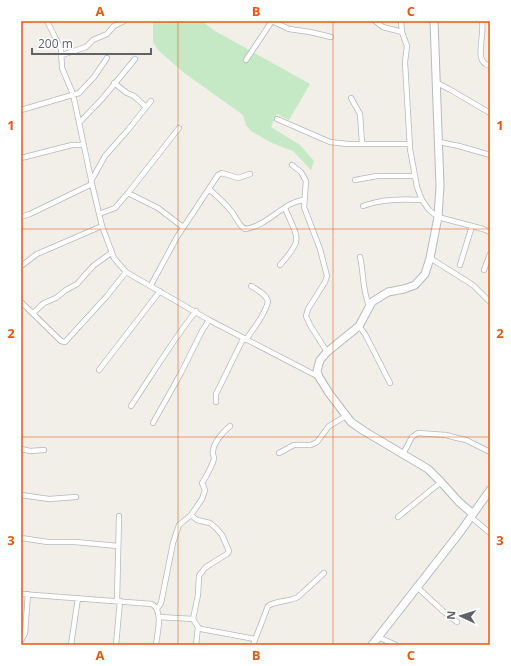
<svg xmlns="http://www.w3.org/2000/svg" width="511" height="666" font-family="'Open Sans',sans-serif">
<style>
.green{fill:#c5e8c5}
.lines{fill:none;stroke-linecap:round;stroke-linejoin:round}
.street-casing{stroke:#b5b8bc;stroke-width:6}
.secondary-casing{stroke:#b6babf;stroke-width:9}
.street{stroke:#fff;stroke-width:4.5}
.secondary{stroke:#fff;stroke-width:7}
.grid{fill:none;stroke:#e8590c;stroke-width:1;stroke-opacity:0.55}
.neatline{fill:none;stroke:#e8590c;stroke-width:1.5}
.grid-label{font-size:13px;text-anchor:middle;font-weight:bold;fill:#e8590c}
</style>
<rect width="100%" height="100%" fill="#f1efe8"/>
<path class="green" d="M153 21H202L215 31 310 84 289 120 277 114 271 127 300 145 314 161 311 170 293 151 272 143 251 131 246 125 243 115 183 72 158 50 153 42Z"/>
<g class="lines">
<g class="street-casing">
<path id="street" d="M47 21 61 49 62 68 73 94 92 184 102 226 114 258 126 272 209 320 319 377
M272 21 289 29 310 32 331 37
M375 21 383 27 402 32
M401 21 402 32 407 46 405 62 410 149 417 187 422 200 429 210 438 217 483 229 490 232
M482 21C484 33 479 47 481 57 482 62 486 65 490 66
M62 55 86 47 93 40 107 34 114 26 124 21
M246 60 272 21
M114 83 127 93 134 96 146 107
M437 83 449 89 490 113
M351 98 360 114 362 143
M21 110 79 93 94 77 107 58
M277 119 330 142 348 144H410
M79 123 102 99 135 59
M439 142 459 146 490 155
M21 158 72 145H84
M292 165 301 172 306 181 304 207 320 249 327 276 325 282 308 309 306 316 310 325 327 352
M355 180 377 176H414
M91 181 105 156 128 130 151 101
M209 189C217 196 225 203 232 212 236 217 239 226 245 229 268 226 283 202 304 200
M128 193 158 208 183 227
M363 206C382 199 402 199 422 200
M99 214 115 208 128 193 179 128
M21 217 30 214 92 184
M360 257C364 273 362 290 369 305
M430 258 473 285 490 302
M280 265C304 238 298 240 285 208
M460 265 472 226
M21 266 37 254 102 226
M484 270 490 254
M151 285 177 237 218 175 222 173 238 178 250 174
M21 302 61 341 65 342 107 296 126 272
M33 313 44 303 56 298 66 290 77 284 93 266 111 253
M359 326 365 334 390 383
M246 340C254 327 264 317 268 302 267 295 258 290 251 286
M99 370 160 291
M216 402V394L243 339
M131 406C152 375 172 341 196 311
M153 423 181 373 202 331 209 320
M21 449 30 451 44 450
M279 453 294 445H311L317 442 329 426 346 416
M403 454 412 437 418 433 446 435 457 438 466 440 490 452
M21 495 49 499 76 497
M191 515 197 520 210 523 216 528 222 535 229 551 227 554 206 567 201 573 199 576 198 595 193 619 198 627 201 629 255 639
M398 517 441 482
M471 517 490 533
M21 538 48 542H75L118 546
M417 587 443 611 457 622
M21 594 152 604C164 612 157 633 156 645
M117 601 119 516
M157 609 161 603 173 543 179 525 191 515 202 499 205 490 202 483C205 479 214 462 214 458 214 456 212 454 213 452 213 443 223 432 230 426
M159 617 193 619
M378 637 396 645
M21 641 25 633 28 594
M71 645 78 598
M116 645 120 601
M196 645 198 627
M253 645 268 606C277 600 289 602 298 597L324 573"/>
</g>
<g class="secondary-casing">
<path id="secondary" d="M434 21 440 186 438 217 430 258 425 274 415 285 404 289 388 292 372 302 359 326 327 352 320 360 317 371 319 377 329 393 351 422 364 431 428 469 441 482 459 502 473 514
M372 645 461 531 490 490"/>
</g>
<use href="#street" class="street"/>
<use href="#secondary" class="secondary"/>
</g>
<path class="grid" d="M178 21V645M333 21V645M21 229H490M21 437H490"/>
<rect width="511" height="666" fill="none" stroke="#ffffff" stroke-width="44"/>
<g transform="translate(461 616) rotate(274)" stroke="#ffffff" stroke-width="3" paint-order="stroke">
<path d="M0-3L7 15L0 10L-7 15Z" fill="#5f6368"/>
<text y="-6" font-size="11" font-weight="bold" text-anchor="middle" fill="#5f6368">N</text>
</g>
<path d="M32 48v6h119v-6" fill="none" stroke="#5f6368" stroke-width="2"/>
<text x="38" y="48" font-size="12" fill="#5f6368" stroke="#ffffff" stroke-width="3" paint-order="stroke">200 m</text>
<rect x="22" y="22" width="467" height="622" class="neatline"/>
<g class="grid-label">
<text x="100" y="16">A</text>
<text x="256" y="16">B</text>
<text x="411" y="16">C</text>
<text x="11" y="130">1</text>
<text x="500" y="130">1</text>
<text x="11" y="338">2</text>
<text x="500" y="338">2</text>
<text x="11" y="545">3</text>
<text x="500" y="545">3</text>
<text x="100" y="660">A</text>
<text x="256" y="660">B</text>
<text x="411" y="660">C</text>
</g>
</svg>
